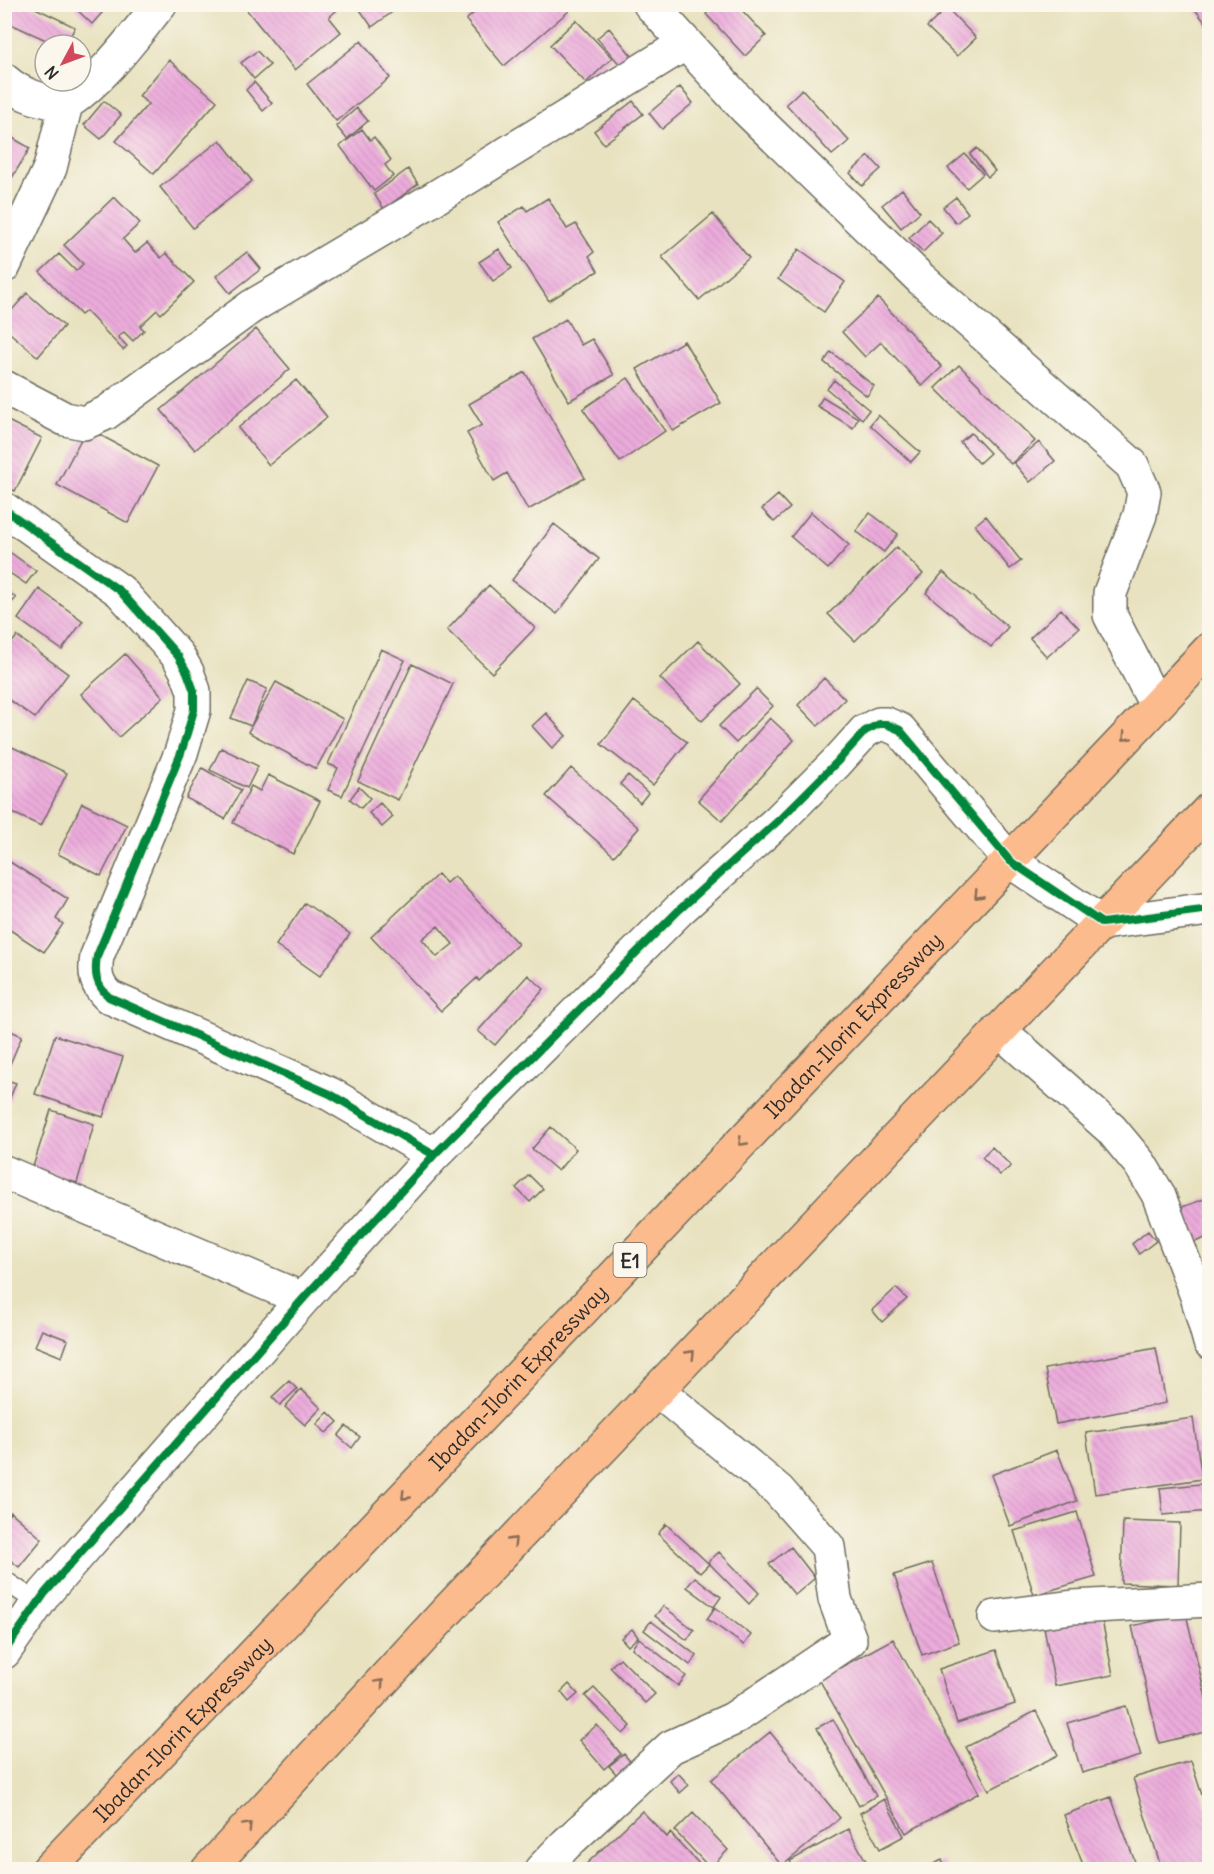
<svg xmlns="http://www.w3.org/2000/svg" width="1214" height="1874" font-family="Delius,sans-serif">
<style>
.building{fill:url(#building-back-hatch);fill-rule:evenodd}
.lines{fill:none;stroke-linecap:round;stroke-linejoin:round}
.lane-casing{stroke:#6d6b5f;stroke-width:21}
.street-casing{stroke:#6d6b5f;stroke-width:36}
.highway-casing{stroke:#6d6b5f;stroke-width:36}
.lane{stroke:#fff;stroke-width:18}
.street{stroke:#fff;stroke-width:33}
.highway{stroke:#fbbb8c;stroke-width:33}
.cycleway-casing{stroke:#fbf7ec;stroke-width:11}
.cycleway{stroke:#00873e;stroke-width:8}
.oneway{stroke:#896c57}
.labels{text-anchor:middle;dominant-baseline:central;stroke-width:4.5;stroke-linejoin:round;paint-order:stroke}
.shield{fill:#fbf7ec;stroke:#696865;stroke-width:1.5}
.shield-label{font-size:20px;font-weight:bold;fill:#2b2b2b}
.street-label{font-size:21px;fill:#2b2b2b;stroke:#fbf7ec}
</style>
<defs>
<pattern id="building-back-hatch" width="6" height="6" patternUnits="userSpaceOnUse" patternTransform="scale(1.5)"><rect width="6" height="6" fill="#ecacdc"/><path d="M-1 5l2 2M0 0l6 6M5-1l2 2" fill="none" stroke="#cb94bd"/></pattern>
</defs>
<rect width="100%" height="100%" fill="#fbf7ec"/>
<filter id="ink" filterUnits="userSpaceOnUse"><feTurbulence type="fractalNoise" baseFrequency=".0167" numOctaves="2"/><feDisplacementMap in="SourceGraphic" scale="12" xChannelSelector="R" yChannelSelector="G"/><feConvolveMatrix kernelMatrix="1 2 1 2 8 2 1 2 1" color-interpolation-filters="sRGB"/></filter>
<filter id="wash" filterUnits="userSpaceOnUse"><feTurbulence type="fractalNoise" baseFrequency=".008" numOctaves="4" result="noise"/><feDisplacementMap in="SourceGraphic" scale="24" xChannelSelector="R" yChannelSelector="G"/><feGaussianBlur stdDeviation="1.35" result="paint"/><feColorMatrix in="noise" values="0 0 0 0 0 0 0 0 0 0 0 0 0 0 0 0 0 1.4 0 .05"/><feComposite in="paint" operator="in"/></filter>
<g filter="url(#wash)">
<rect width="100%" height="100%" fill="#e8e2c0"/>
<g id="blocks">
<path class="building" d="M4 4H27L75 27 66 45H57L4 21Z
M71 4H110L92 24Z
M242 4H331L336 11 329 17 341 32 295 70Z
M356 4H403L372 27Z
M484 4H563L569 11 504 66 466 20Z
M1199 4H1210V29L1194 8Z
M715 5H737L766 36 745 56 706 14Z
M947 8 976 38 957 56 927 27Z
M576 20 612 58 586 83 550 45Z
M609 28 632 56 621 66 597 38Z
M361 41 390 78 336 121 307 84Z
M257 51 270 65 254 79 241 63Z
M169 60 217 101 154 174 116 141 148 104 139 96Z
M254 82 272 103 263 111 246 90Z
M680 87 693 103 662 129 649 113Z
M802 89 849 141 832 155 786 104Z
M104 101 121 115 101 139 84 125Z
M633 101 643 114 604 144 594 131Z
M357 108 368 121 347 139 336 126Z
M362 129 370 140 374 137 391 160 385 165 393 176 374 191 340 146Z
M4 133 30 148 4 191Z
M220 140 252 181 193 228 160 187Z
M977 148 995 171 988 177 970 154Z
M965 154 983 174 967 188 948 168Z
M869 156 881 169 862 186 850 173Z
M408 169 418 184 384 209 374 194Z
M902 189 920 212 901 228 882 205Z
M114 197 140 223 123 239 135 253 147 243 161 258 166 253 194 282 161 314 157 310 140 326 144 330 133 341 124 332 118 337 127 346 123 350 86 311 81 315 40 272 59 254 76 271 83 264 64 245Z
M956 197 968 213 956 223 943 207Z
M548 198 567 229 576 224 594 252 589 256 598 271 549 301 498 222 524 206 527 211Z
M713 214 749 258 699 300 662 257Z
M928 219 942 233 923 252 909 238Z
M499 249 512 268 493 281 479 262Z
M799 249 845 282 824 312 778 279Z
M247 252 261 269 230 293 216 276Z
M27 293 64 326 38 357 4 328V319Z
M878 298 942 367 922 386 881 342 865 357 842 332Z
M566 319 581 345 592 339 614 375 569 401 532 339Z
M256 329 290 369 195 450 161 410Z
M684 341 721 403 673 431 637 369Z
M831 352 874 386 867 396 824 362Z
M959 365 1035 441 1011 464 935 388Z
M525 372 585 478 528 510 507 473 494 481 467 433 482 425 469 404Z
M628 378 665 431 620 462 583 409Z
M296 380 327 417 269 465 238 428Z
M834 380 869 410 862 419 827 389Z
M823 397 858 418 853 428 817 406Z
M878 415 920 452 911 462 870 425Z
M4 419 42 438 15 491 4 486Z
M87 428 158 466 128 523 57 485Z
M971 433 990 453 979 463 960 442Z
M1039 442 1055 461 1030 482 1014 463Z
M778 495 790 508 774 522 762 509Z
M811 512 849 545 828 569 791 537Z
M870 513 898 534 884 552 856 531Z
M986 516 1021 561 1010 569 975 525Z
M554 524 599 559 557 614 512 580Z
M897 547 923 574 855 641 828 614Z
M4 548 36 571 26 584 4 569Z
M943 572 1008 627 991 647 926 593Z
M489 585 535 628 492 673 447 630Z
M4 588 16 598 4 611Z
M39 589 83 621 62 650 18 619Z
M1061 609 1079 628 1047 657 1030 638Z
M17 636 68 674 35 718 4 696V653Z
M698 641 740 684 702 721 660 678Z
M381 649 405 660 342 796 328 790 338 768 328 764Z
M125 654 163 697 119 737 81 694Z
M412 664 453 684 398 800 358 781Z
M824 678 845 699 818 726 798 705Z
M248 681 267 689 251 726 231 718Z
M276 682 343 719 316 769 248 732Z
M756 689 773 706 736 743 719 726Z
M634 701 687 742 653 785 601 744Z
M546 713 566 736 552 748 532 726Z
M770 718 794 740 722 821 698 800Z
M6 744 67 773 41 826 4 809Z
M221 748 258 766 247 788 210 770Z
M202 768 241 790 225 819 186 798Z
M571 768 639 828 614 856 546 796Z
M268 775 320 801 293 854 233 823 251 786 260 791Z
M628 775 648 793 640 803 620 784Z
M359 787 370 798 361 808 350 799Z
M82 803 127 825 101 876 58 854Z
M380 803 393 817 382 827 369 813Z
M10 862 68 899 56 919 63 924 44 952 4 926V871Z
M438 874 446 883 454 876 518 944 479 981 477 978 441 1011 371 937ZM438 926 453 944 437 957 422 939Z
M305 903 350 934 320 976 276 945Z
M528 975 544 989 495 1045 478 1031Z
M4 1028 22 1036 10 1064 4 1062Z
M55 1035 123 1057 103 1117 35 1094Z
M4 1079 16 1083 5 1110H4Z
M51 1110 94 1124 77 1183 32 1170Z
M551 1127 576 1149 558 1171 532 1149Z
M992 1147 1011 1166 1000 1175 982 1157Z
M529 1175 543 1189 530 1202 516 1188Z
M1210 1197V1236L1185 1246 1171 1211Z
M1148 1231 1156 1241 1139 1254 1132 1244Z
M896 1288 907 1299 882 1322 872 1310Z
M42 1330 68 1340 62 1357 35 1346Z
M1156 1348 1166 1403 1056 1424 1045 1369Z
M289 1381 297 1389 280 1405 272 1397Z
M301 1389 321 1408 305 1425 285 1407Z
M328 1412 338 1422 326 1433 317 1424Z
M1193 1418 1202 1479 1095 1494 1086 1433Z
M346 1426 360 1437 352 1448 338 1436Z
M1057 1450 1077 1501 1010 1526 991 1475Z
M1210 1483V1511L1163 1515 1160 1488Z
M11 1512 42 1539 19 1567 4 1555V1520Z
M1077 1512 1096 1577 1034 1595 1014 1531Z
M1123 1521 1180 1523 1178 1585 1121 1583Z
M666 1524 709 1564 700 1573 658 1534Z
M791 1547 815 1578 795 1595 769 1564Z
M719 1552 759 1593 749 1604 708 1562Z
M932 1563 959 1642 922 1655 894 1575Z
M695 1577 721 1597 714 1607 687 1587Z
M663 1606 694 1630 687 1640 655 1616Z
M715 1607 751 1635 744 1645 707 1619Z
M1186 1614 1210 1715V1731L1159 1743 1132 1626Z
M1101 1615 1113 1675 1055 1686 1044 1627Z
M651 1621 697 1656 690 1665 644 1630Z
M632 1629 638 1637 628 1646 621 1638Z
M639 1638 686 1676 678 1686 632 1648Z
M893 1639 979 1793 906 1833 819 1679Z
M996 1650 1015 1704 957 1723 939 1669Z
M620 1658 655 1694 645 1703 610 1667Z
M569 1684 578 1694 569 1702 561 1692Z
M594 1688 631 1726 623 1734 585 1696Z
M1126 1706 1141 1756 1082 1773 1067 1723Z
M1036 1711 1058 1755 989 1790 966 1747Z
M833 1719 876 1796 859 1806 817 1728Z
M597 1725 621 1754 604 1769 579 1740Z
M770 1732 840 1818 782 1866 711 1780Z
M624 1754 632 1764 618 1776 609 1766Z
M1191 1761 1210 1820V1870H1162L1133 1778Z
M678 1773 689 1785 680 1793 670 1781Z
M1111 1797 1138 1870H1085L1064 1815Z
M884 1799 904 1836 880 1849 860 1813Z
M642 1811 667 1837 670 1833 705 1870H580Z
M693 1813 728 1850 710 1868 675 1831Z
M848 1829 871 1870H794L790 1861Z
M942 1860 946 1870H921Z"/>
</g>
</g>
<g filter="url(#ink)">
<use href="#blocks" fill-opacity="0" stroke="#6d6b5f" stroke-width="1.5"/>
<g class="lines">
<g class="lane-casing">
<path id="lane" d="M4 1580 38 1603"/>
</g>
<g class="street-casing">
<path id="street" d="M650 4 746 109 921 279 1132 465 1144 492 1140 515 1110 593V615L1156 705
M4 80C22 96 42 101 66 104 104 78 131 40 160 4
M4 266 50 168 66 104
M4 387 65 419 84 423 106 413 251 307 433 199 686 43
M4 509 120 591 178 656 187 672 194 691V710L181 753 97 956C94 974 96 985 109 997L330 1094 434 1155
M999 1030 1111 1129 1140 1164 1158 1194 1197 1296 1210 1342
M4 1172 303 1299
M995 1617 1073 1607 1210 1600
M4 1652 45 1593 303 1299 434 1155 679 910 779 820 837 762 865 731 879 724H886L900 730 1010 861 1102 923 1210 909
M541 1870 566 1844 671 1747 733 1719 850 1640 835 1599 828 1547 778 1490 657 1390"/>
</g>
<g class="highway-casing">
<g id="highway">
<path id="s1" d="M48 1870 490 1407 1210 649"/>
<path d="M208 1870 448 1610 1210 809"/>
</g>
</g>
<use href="#lane" class="lane"/>
<use href="#street" class="street"/>
<use href="#highway" class="highway"/>
<g class="cycleway-casing">
<path id="cycleway" d="M4 509 120 591 178 656 187 672 194 691V710L181 753 97 956C94 974 96 985 109 997L330 1094 434 1155
M4 1652 45 1593 303 1299 434 1155 679 910 779 820 837 762 865 731 879 724H886L900 730 1010 861 1102 923 1210 909"/>
</g>
<use href="#cycleway" class="cycleway"/>
</g>
<defs><path id="oneway-chevron" d="M-2-3.5L2.5 0L-2 3.5" fill="none" stroke-width="1.6" stroke-linecap="round" stroke-linejoin="round" transform="scale(1.5)"/></defs>
<g class="oneway">
<use href="#oneway-chevron" transform="translate(1126 737) rotate(133)"/>
<use href="#oneway-chevron" transform="translate(978 895) rotate(134)"/>
<use href="#oneway-chevron" transform="translate(742 1142) rotate(134)"/>
<use href="#oneway-chevron" transform="translate(691 1354) rotate(-46)"/>
<use href="#oneway-chevron" transform="translate(405 1496) rotate(134)"/>
<use href="#oneway-chevron" transform="translate(513 1541) rotate(-46)"/>
<use href="#oneway-chevron" transform="translate(380 1683) rotate(-47)"/>
<use href="#oneway-chevron" transform="translate(248 1826) rotate(-47)"/>
</g>
</g>
<g class="labels">
<rect class="shield" x="613.5" y="1243" width="33" height="34" rx="4.5"/>
<g class="shield-label">
<text x="630" y="1260">E1</text>
</g>
<g class="street-label">
<text stroke="none"><textPath href="#s1" startOffset="1167">Ibadan-Ilorin Expressway</textPath></text>
<text stroke="none"><textPath href="#s1" startOffset="681">Ibadan-Ilorin Expressway</textPath></text>
<text stroke="none"><textPath href="#s1" startOffset="195">Ibadan-Ilorin Expressway</textPath></text>
</g>
</g>
<rect width="1214" height="1874" fill="none" stroke="#fbf7ec" stroke-width="24"/>
<g transform="translate(63 63) rotate(229)"><circle r="28" fill="#fbf7ec" stroke="#a8a59f" stroke-width="1.5"/>
<path d="M0-4.5L10 22L0 15L-10 22Z" fill="#d1495b"/>
<text y="-9" font-size="16" font-weight="bold" text-anchor="middle" fill="#2b2b2b">N</text>
</g>
</svg>
